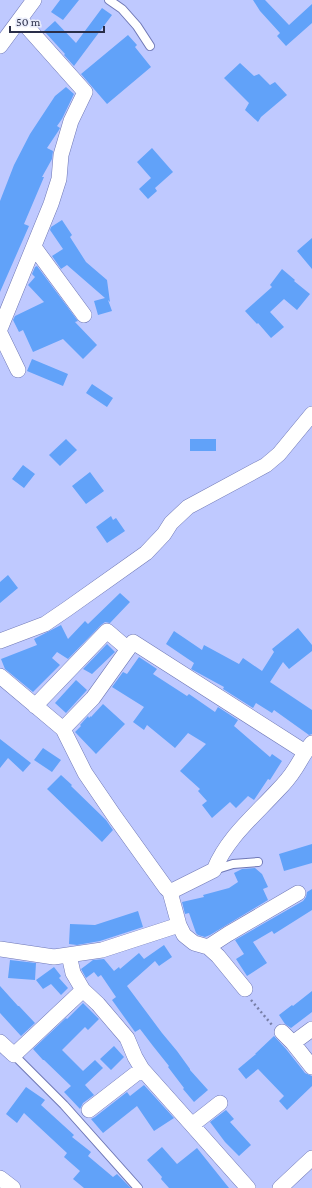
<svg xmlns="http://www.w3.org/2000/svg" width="312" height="1188" font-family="'Crimson Pro',serif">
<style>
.building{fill:#61a2f9}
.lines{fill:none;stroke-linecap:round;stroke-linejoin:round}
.service-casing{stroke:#6f78b6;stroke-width:10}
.minor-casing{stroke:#6f78b6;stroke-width:16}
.path{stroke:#787fa8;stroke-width:2.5;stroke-dasharray:2 3;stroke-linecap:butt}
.service{stroke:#fff;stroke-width:8}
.minor{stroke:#fff;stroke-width:15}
</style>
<rect width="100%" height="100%" fill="#bfc9ff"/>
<path class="building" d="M60 0H79L63 20 51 12Z
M253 0H265L289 25 312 4V23L286 46 277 36 280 33 260 11Z
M102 8 112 15 74 66 64 55 65 54 44 31 55 21 76 43Z
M128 35 137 45 135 47 151 67 107 104 81 74Z
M240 63 254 76 259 74 270 85 275 82 287 95 261 117 258 122 245 110 249 103 224 78Z
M66 87 74 94 62 119 57 126 60 128 59 130 47 148 53 151 52 159 42 177H44L24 224 29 226 0 292V201L14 165 30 134 55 96Z
M152 148 173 172 155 188 157 191 148 199 139 189 151 178 137 162Z
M62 220 72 235 70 237 86 262 107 280 110 302 108 300 112 311 98 315 94 301 105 298 67 265 61 269 52 256 63 249 50 230 51 227Z
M312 238V269L297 251Z
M37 266 78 321 75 322 97 345 83 359 63 339 33 352 23 330 19 332 13 320 15 316 44 302 28 285 35 277 32 274 35 267Z
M282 269 295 280 294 281 310 294 297 310 284 299 270 312 284 327 271 338 258 323 257 324 245 311 272 287 270 285Z
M32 359 68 374 63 386 27 371Z
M92 384 113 398 107 407 86 393Z
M66 439 77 450 60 466 49 455Z
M190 439H216V451H190Z
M23 465 35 474 24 488 12 479Z
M90 472 104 491 86 504 72 486Z
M111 516 113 520 116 518 125 531 107 543 96 527Z
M8 575 18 588 0 603V582Z
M120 593 130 602 110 623 105 622 101 625 68 659 57 652 52 658 60 665 33 692 5 669 1 659 37 645 34 639 61 625 68 639 85 621 88 624Z
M298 628 312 645V651L289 669 283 662 270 682 312 710V734L309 735 274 710 272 713 256 703 253 708 223 689 224 687 191 669 194 663 166 644 174 631 202 650 204 645 239 664 243 658 262 671 274 652 272 649Z
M107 644 115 652 92 674 83 669Z
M139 657 157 669 153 674 187 696 189 694 215 712 218 707 238 720 234 726 270 757 272 754 282 761 270 780 268 779 254 800 248 796 236 808 230 802 212 818 202 805 207 801 198 791 200 789 180 771 206 744 188 733 175 748 147 725 144 730 133 722 144 707 112 687 123 672 127 674Z
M76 680 87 690 66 713 55 703Z
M103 704 125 724 96 754 75 732 81 726 80 725 88 716 89 718 91 716V717Z
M0 739 31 763 23 772 8 758 0 768Z
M43 748 61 760 52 772 34 760Z
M61 775 72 785 71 786 106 820 113 830 102 842 47 789Z
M312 844V863L284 871 279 854Z
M255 868 262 874 268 887 263 889 268 900 210 935 205 937 198 935 196 933 189 913 185 914 182 902 204 897 203 895 229 888 238 882 234 873 242 869Z
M312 889V910L274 934 272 931 253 942 267 963 247 976 236 959 244 954 235 940 303 901 306 897 307 892Z
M138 911 143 927 100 941 77 945 69 944 70 924 95 925Z
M164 945 172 957 159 966 155 961 127 986 162 1033 177 1051 190 1069V1070L208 1090 194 1102 183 1089 184 1088 168 1067 169 1066 153 1046 140 1029 135 1032 112 1000 116 997 101 975 98 977 94 972 86 978 81 969 93 960 104 959 114 971 119 967 120 969 139 953 144 959Z
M10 960 36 963 35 980 8 978Z
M54 967 61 976 59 978 68 988 61 995 51 984 43 989 36 980Z
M0 986 18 1006H19L35 1023 21 1036 0 1013Z
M312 991V1012L291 1028 285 1024 279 1015 292 1005 293 1006Z
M83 1003 99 1019 88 1030 85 1027 62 1050 83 1071 95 1060 103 1068 85 1085 94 1095 83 1103 80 1109 64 1092 71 1086 44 1060H43L33 1049 66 1018 67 1019Z
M274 1036 286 1049 305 1073 312 1076V1086L287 1110 279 1101 284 1096 258 1069 246 1079 238 1069 256 1054H255Z
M114 1046 124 1057 111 1070 100 1059Z
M144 1085 174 1118 154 1131 137 1106 103 1133 91 1119 95 1117 127 1092 130 1096Z
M26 1087 45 1100 41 1105 74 1135 72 1137 91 1152 88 1156 113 1177 117 1174 131 1188H84L73 1179 80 1171 64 1157 67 1153 24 1113 17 1123 6 1114Z
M226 1110 234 1119 230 1122 251 1145 239 1156 225 1142 210 1122Z
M162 1147 177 1164 197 1148 229 1188H169L161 1179 162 1177 147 1160Z"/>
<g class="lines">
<g class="service-casing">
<path id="service" d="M109 0 122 9 137 26 150 46
M214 870 233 864 258 862
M14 1055 64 1105 138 1188"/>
</g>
<g class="minor-casing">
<path id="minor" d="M0 46 34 0
M34 247 84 315
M0 329 51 204 59 179 61 155 71 121 85 92 20 19
M0 333 18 370
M0 641 45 624 67 609 146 553 164 534 171 523 188 507 266 465 279 454 312 414
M0 676 63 729 85 773 115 817 166 888 170 892 179 925 102 950 54 957 0 949
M35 706 107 631 128 649
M63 729 93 698 133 642 305 752
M170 892 214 870C227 838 254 816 277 791 284 784 290 777 295 769 301 760 305 751 312 743
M179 925 184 935 194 943 208 947 218 956 245 989
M208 947 228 934 298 893
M83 990 98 1004 127 1038 135 1057 142 1069 89 1110
M312 1029 293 1043 312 1067
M282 1032 293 1043
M0 1042 14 1055 83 990 73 973 69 955
M142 1069 192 1125 220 1103
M192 1125 248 1188
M0 1178 13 1188
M280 1188 312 1158"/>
</g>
<path class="path" d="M251 1000 272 1025"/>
<use href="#service" class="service"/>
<use href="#minor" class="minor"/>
</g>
<path d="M10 26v6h94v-6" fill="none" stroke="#2a2e48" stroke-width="2"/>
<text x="16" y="26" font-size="12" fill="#2a2e48" stroke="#e9ecfa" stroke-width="3" paint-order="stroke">50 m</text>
</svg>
